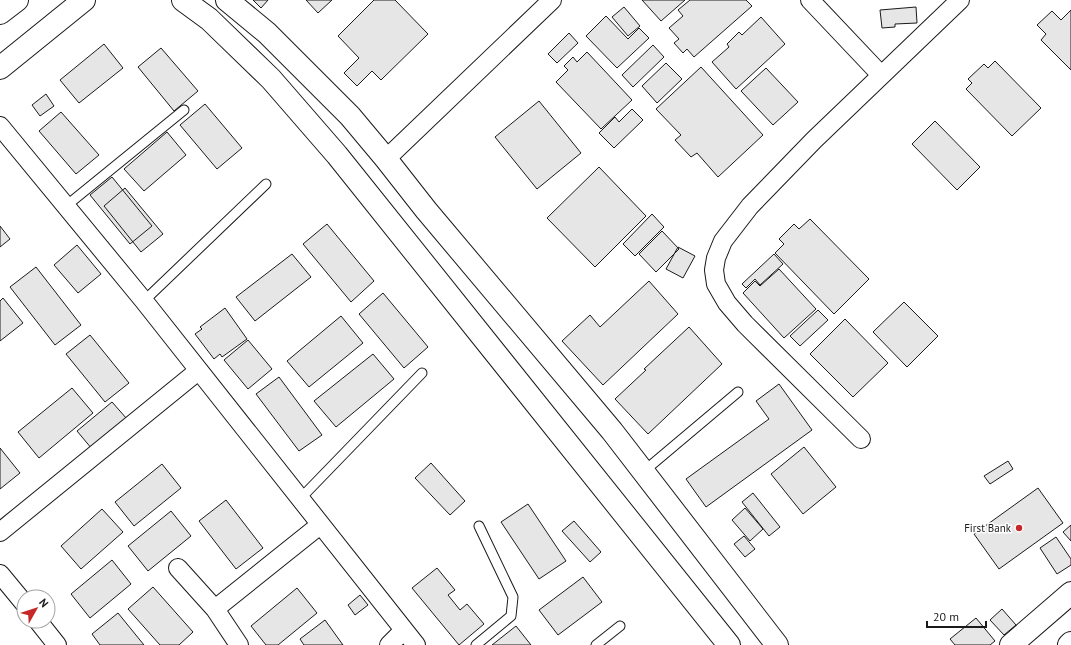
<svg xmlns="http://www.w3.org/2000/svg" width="1071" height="645" font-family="'PT Sans',sans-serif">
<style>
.building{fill:#e6e6e6;stroke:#1a1a1a}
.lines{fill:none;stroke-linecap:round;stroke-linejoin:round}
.service-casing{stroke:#1a1a1a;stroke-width:11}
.minor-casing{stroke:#1a1a1a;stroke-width:20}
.tertiary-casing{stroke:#1a1a1a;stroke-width:24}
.service{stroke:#fff;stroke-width:9}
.minor{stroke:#fff;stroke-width:18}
.tertiary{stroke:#fff;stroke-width:22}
.poi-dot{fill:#c62828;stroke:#fff;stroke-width:1.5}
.labels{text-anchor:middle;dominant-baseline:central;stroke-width:3;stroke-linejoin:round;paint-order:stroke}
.poi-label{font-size:11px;fill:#1a1a1a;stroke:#fff;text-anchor:end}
</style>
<rect width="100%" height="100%" fill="#fff"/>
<path class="building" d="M253 0H268L261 8Z
M306 0H332L318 13Z
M374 0H395L428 34 381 80 372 71 357 86 344 73 359 58 338 36Z
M642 0H685L661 21Z
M690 0H746L752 6 694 57 687 49 683 53 674 43 679 39 669 28 683 16 678 10Z
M624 7 640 26 628 36 612 17Z
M916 7 917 23 895 24V27L882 28 880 10Z
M1071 10V70L1041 40 1046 34 1037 25 1052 11 1061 20Z
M606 16 628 39 639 28 649 38 617 68 586 36Z
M761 17 785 44 736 89 712 62 729 47 727 44 739 32 742 35Z
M569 33 578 43 557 63 548 54Z
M104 44 123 68 79 103 60 80Z
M653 45 664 57 633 87 622 75Z
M161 48 198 91 174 111 138 67Z
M587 52 632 100 601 129 556 82 568 70 564 66 573 57 577 62Z
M995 61 1041 108 1012 136 966 89 972 83 968 79 984 64 988 68Z
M666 63 682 79 657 103 642 86Z
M701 67 763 135 718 177 697 153 691 157 675 140 681 135 656 109Z
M766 68 798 102 773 125 741 91Z
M46 94 54 106 40 116 32 105Z
M539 101 581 153 537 189 495 137Z
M205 104 242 148 217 169 180 125Z
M632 109 643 120 614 148 599 133 615 117 619 122Z
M61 112 99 155 76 174 39 131Z
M935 121 980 167 957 190 912 144Z
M167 132 186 155 144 191 124 169Z
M599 167 646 216 595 267 547 218Z
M112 177 152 226 130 244 90 195Z
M125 188 163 234 141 252 104 206Z
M652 214 664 227 635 256 623 244Z
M810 219 869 279 834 314 775 253 784 244 779 239 794 224 799 229Z
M327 224 374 281 351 302 303 244Z
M0 226 10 239 0 247Z
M662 231 679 249 656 272 639 254Z
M77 245 101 274 78 293 54 265Z
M678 247 695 256 683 278 666 269Z
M292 254 311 277 255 321 236 297Z
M774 254 783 264 760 285 755 279 746 288 742 284Z
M36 267 81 325 55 345 10 287Z
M779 269 816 309 784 338 743 293 755 281 760 286Z
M649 281 678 314 603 385 562 341 590 315 600 327Z
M383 293 428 347 404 368 359 314Z
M3 298 23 323 0 341V301Z
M904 302 938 336 907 367 873 332Z
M225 308 247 339 222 357 220 354 214 359 195 334 202 329 200 327Z
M818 310 828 320 800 346 790 336Z
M341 316 363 343 309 387 287 361Z
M845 319 888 363 853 397 810 354Z
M689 327 722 364 648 434 615 399 646 370 644 369Z
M90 335 129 383 105 402 66 354Z
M248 340 272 369 248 389 224 360Z
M373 354 394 379 336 427 314 401Z
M279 377 322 435 299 451 256 394Z
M779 384 812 430 706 507 686 479 769 419 756 401Z
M72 388 93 413 39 458 18 432Z
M112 402 127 419 92 449 77 431Z
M804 447 836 487 803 514 771 474Z
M0 448 20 473 0 489Z
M1008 461 1013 469 990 484 984 476Z
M431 463 465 501 450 515 415 478Z
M162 464 181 488 134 526 115 502Z
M1038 488 1063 523 999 569 974 534Z
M753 493 780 527 769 536 742 502Z
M226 500 263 548 236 569 199 521Z
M528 504 566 561 539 579 501 522Z
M745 508 763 529 750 541 732 520Z
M102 509 123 532 81 569 61 546Z
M171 511 191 536 148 571 128 546Z
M574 521 601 552 590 562 562 531Z
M1071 525V541L1063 532Z
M744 536 755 549 745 557 734 544Z
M1056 537 1071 559V565L1057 574 1040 548Z
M112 560 131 584 90 618 71 594Z
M437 568 455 590 448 595 460 610 467 604 484 624 459 645 412 588Z
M583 577 602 602 558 635 539 610Z
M153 587 193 632 179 645H160L128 609Z
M297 588 317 613 278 645H266L251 626Z
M360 595 368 605 355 615 348 605Z
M1002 609 1016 625 1004 635 990 620Z
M118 613 144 645H100L92 634Z
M976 618 995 641 990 645H955L950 639Z
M325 620 343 645H304L300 639Z
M516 626 531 645H492Z"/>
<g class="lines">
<g class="service-casing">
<path id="service" d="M66 206 184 110
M144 301 266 184
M643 472 738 392
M300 499 422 373
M476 645 511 616 513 597 479 526
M596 645 620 626"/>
</g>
<g class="minor-casing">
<path id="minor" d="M810 0 881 75
M0 126 144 301 416 645
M386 159 552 0
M861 439 745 324 727 303 716 284 714 270 716 258 723 241 750 206 814 140 960 0
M0 532 198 371
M178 568 215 609 239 645
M0 574 24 603
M215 609 320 525
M38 621 57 645
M389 645 404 630"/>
</g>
<g class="tertiary-casing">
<path id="tertiary" d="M183 0 209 19 271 79 337 155 729 645
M227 0 267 33 350 116 386 159 426 210 612 431 777 645
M0 13 17 0
M0 68 84 0
M1011 645 1071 593
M1069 645 1071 643"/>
</g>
<use href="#service" class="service"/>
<use href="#minor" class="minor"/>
<use href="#tertiary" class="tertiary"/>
</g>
<circle class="poi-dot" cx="1019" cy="528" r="4"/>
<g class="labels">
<g class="poi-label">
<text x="1011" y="528">First Bank</text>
</g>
</g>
<g transform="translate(36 609) rotate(51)"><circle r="19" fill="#ffffff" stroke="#a3a3a3"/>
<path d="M0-3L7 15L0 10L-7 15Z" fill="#c62828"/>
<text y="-6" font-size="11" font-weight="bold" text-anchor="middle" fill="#1a1a1a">N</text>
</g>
<path d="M927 621v6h59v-6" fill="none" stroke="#1a1a1a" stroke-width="2"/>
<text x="933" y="621" font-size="12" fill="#1a1a1a" stroke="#ffffff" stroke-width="3" paint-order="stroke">20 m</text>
</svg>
